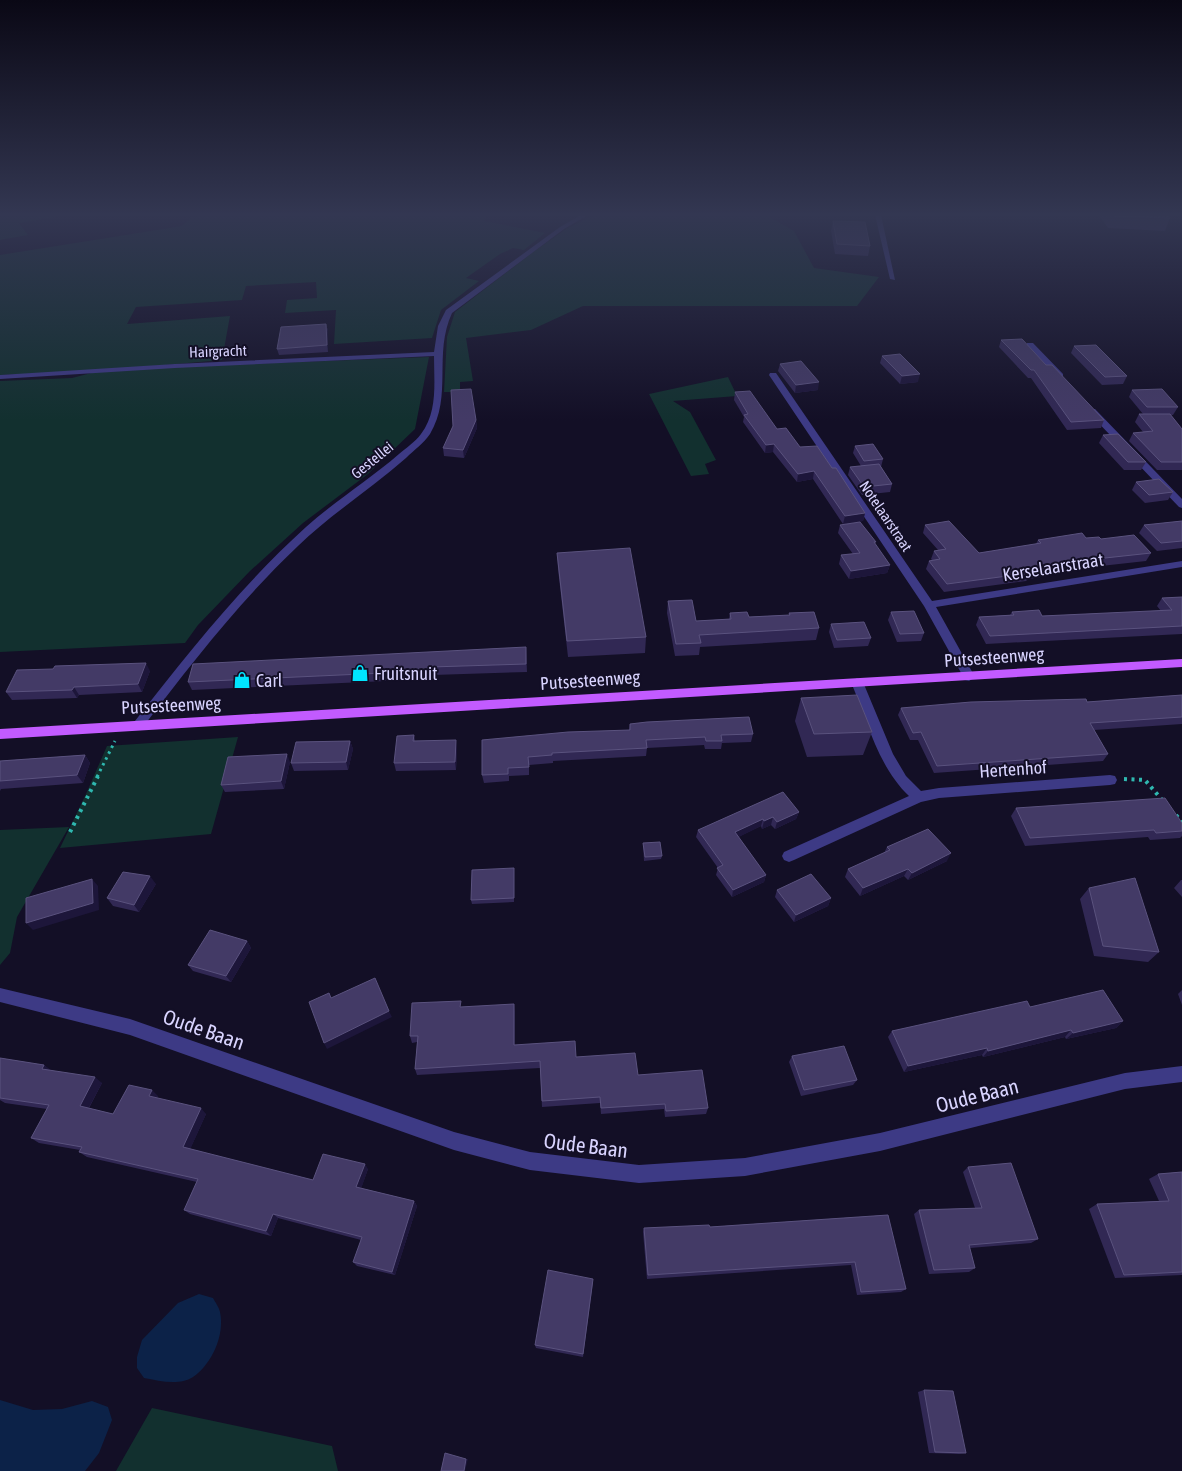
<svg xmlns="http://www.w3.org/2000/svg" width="1182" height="1471" font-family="'Asap Condensed',sans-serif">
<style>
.green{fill:#12302f}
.water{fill:#0c2248}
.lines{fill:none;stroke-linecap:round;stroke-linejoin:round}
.path-far1{stroke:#2fb8b0;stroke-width:3;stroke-dasharray:2.5 4;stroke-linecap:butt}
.path{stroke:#2fb8b0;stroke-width:4;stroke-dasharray:3 4.5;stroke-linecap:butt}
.minor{fill:#3d3a85;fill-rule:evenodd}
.major{fill:#c25bff;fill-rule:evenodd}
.wall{fill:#312854}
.shaded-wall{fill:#1d163a}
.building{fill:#433a66;stroke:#5a527e}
.labels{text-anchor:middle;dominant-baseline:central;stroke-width:4;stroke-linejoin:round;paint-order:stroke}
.far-street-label{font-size:15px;fill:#d9d4ff;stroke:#130f26}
.street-label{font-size:18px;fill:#d9d4ff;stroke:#130f26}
.poi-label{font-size:18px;fill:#d9d4ff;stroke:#130f26;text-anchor:start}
.near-street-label{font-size:21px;fill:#d9d4ff;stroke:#130f26}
</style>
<rect width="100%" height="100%" fill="#130f26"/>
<path class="green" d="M0 215H68L19 223 28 235 0 240Z
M203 215H486L484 221 545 233 524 250 513 248 500 254 466 278 479 281 441 310 432 338 334 344 336 310 285 313 287 300 317 298 316 282 246 286 242 300 136 307 127 324 230 316 222 360 120 369 429 357 415 429 368 474 303 523 250 571 198 625 185 643 0 652V381L72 378 99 371 0 375V255L182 226 192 217Z
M594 215H766L794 231 814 268 879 277 857 306H583L531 330 466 338 473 381 460 382V392H444L447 337 455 312 532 253 566 229Z
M728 377 737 396 673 401 690 412 716 460 705 464 709 474 691 476 649 394Z
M238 737 211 834 60 848 86 794 107 746Z
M69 827 17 917 10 953 0 965V830Z
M152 1408 332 1446 338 1471H116Z"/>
<path class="water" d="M199 1294 213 1298C215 1302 219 1307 220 1312 225 1335 212 1364 193 1377 179 1386 160 1381 144 1378L137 1368V1357L142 1340 178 1303Z
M0 1400 33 1410 62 1409 92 1401 108 1407 112 1420 99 1453 85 1471H0Z"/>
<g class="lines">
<path class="path-far1" d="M97 777 115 741"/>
<path class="path" d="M1124 779 1145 780 1163 801
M1176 815 1182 822
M70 832 98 776"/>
<path class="minor" d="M581 215H588L564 229 452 313C433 354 453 396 430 434 424 443 414 450 406 458 371 489 331 514 298 546 240 601 191 664 143 727H135L133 724 135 721C188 653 242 585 306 527 335 501 369 480 399 454 406 448 415 442 421 434 438 412 434 382 434 356L175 368 0 379V375L175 364 434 352 438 326 446 310 560 227Z
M875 215H881L895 280 890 279Z
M1027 343H1033L1063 374V378H1057L1027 347Z
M770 373H776L932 601 1182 561V567L936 607 975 677 969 681 965 680 924 606 769 375Z
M1089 409H1095L1182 499V508L1179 507 1089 413Z
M857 678 863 682 893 754 906 776 921 791 939 788 1110 775 1115 776 1117 780 1115 784 1110 785 939 798 921 802 794 860 789 862 784 860 782 856 784 852 909 796C878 767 867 720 851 682Z
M0 988 130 1019 454 1132 530 1152 639 1165 745 1158 880 1133 1125 1073 1182 1066V1082L1125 1089 880 1151 745 1176 639 1183 530 1170 454 1150 130 1035 0 1002Z"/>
<path class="major" d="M1182 659V667L0 739V729Z"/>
</g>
<path class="wall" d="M1099 215H1167L1170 218 1165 231 1108 228Z
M833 221 870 246 868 256 835 254 831 231Z
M326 324 328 331V352L279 355 277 349Z
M1001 340 1046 365 1104 420 1101 428 1067 430 1031 378H1028L999 347Z
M1074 346 1127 376 1123 384 1102 385 1071 353Z
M882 356 918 382 900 384 880 363Z
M780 364 818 390 795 393 778 371Z
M1132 390 1178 407 1173 415H1170L1182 429V470H1157L1129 441 1133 433 1143 432 1135 422 1139 414H1143L1129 397Z
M735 392 777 429 800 447 832 468 865 513 863 521 843 524 813 479 797 482 773 452 765 453 743 422 744 417 734 400Z
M476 420 477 428 464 458 444 456 443 448Z
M1103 435 1146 462 1141 470H1124L1099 443Z
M855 446 883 459 881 467 892 484 890 492 862 495 848 475 850 467 861 466 853 453Z
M1136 482 1173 492 1168 500 1145 503 1132 490Z
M1182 521V548L1157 551 1139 533 1144 525Z
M840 525 890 565 887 573 849 579 839 564 841 555 853 554 838 533Z
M925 525 979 553 1036 544 1038 540 1086 538 1101 539 1151 553 1146 561 1101 566 1099 564 1048 572 1047 576 1028 579 1026 581 944 592 926 569 929 561 932 560 931 559 934 551 938 550 923 533Z
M557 553 646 637 645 653 568 657 558 569Z
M1182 597V634L986 644 976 625 979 617 1010 615 1012 612 1042 616 1161 611 1157 606 1162 598Z
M668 601 696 621 729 619 730 613 749 617 789 615V613L819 628 816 640 700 647 699 655 675 656 667 613Z
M891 612 924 633 921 641 897 642 888 620Z
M831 624 871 638 868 646 834 648 829 632Z
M526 647 527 672 433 675 432 677 386 678V681L192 690 188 682Z
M53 669 150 671 142 692 79 695 77 698 12 700 6 692Z
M1182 695V724L1094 730 1108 754 1103 761 934 773 918 740H910L898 715 901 708 1087 702Z
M801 698 872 732 863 755 807 757 795 721Z
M630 724 753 734 751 742 722 743 721 749H705L704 745 647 748 646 756 553 761V763L529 765V775L509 776V781L484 783 482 775V740L629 730Z
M414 735 415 741 457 748 456 770 396 771 394 763Z
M350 741 353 749 348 770 294 771 291 763Z
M85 755 90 763 83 783 1 789 0 791V761Z
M290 762 284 789 225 792 221 785Z
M1016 808 1182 823V836L1180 838 1150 840 1148 837 1025 846 1011 816Z
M799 812 796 819 775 829 771 825 762 829 761 826 738 837 766 875 764 882 732 897 716 875 718 868 696 837 698 830Z
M643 843 662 856 661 859 644 861Z
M887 847 947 861 908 880 904 876 860 896 845 877 848 869 884 853Z
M514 868V902L472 904 471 900Z
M1181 880H1182V897L1174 888Z
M156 884 139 912 113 906 107 898Z
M1089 888 1159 952 1148 962 1094 956 1080 899Z
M777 890 831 898 828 906 794 922 775 897Z
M247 941 251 948 231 982 193 971 188 965Z
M1182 990V1005L1178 994Z
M462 1007 515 1011V1045L576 1057 638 1075 708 1108 706 1114 665 1117 664 1109 601 1114 600 1103 542 1107 540 1068 417 1075 415 1069 417 1042 412 1043 410 1036Z
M1030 1007 1123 1021 1116 1028 1066 1039 1065 1037 983 1057 982 1055 904 1072 888 1037 892 1031Z
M792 1056 857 1080 853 1085 801 1096 789 1062Z
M0 1058 44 1065 50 1070 102 1083 89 1108 113 1114 158 1096 157 1098 206 1114 190 1149 313 1180 368 1169 361 1188 414 1201 417 1206 395 1275 357 1266 353 1262 361 1240 278 1218 271 1236 190 1214 184 1210 197 1182 87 1157 79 1152 80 1150 39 1143 31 1138 47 1109 5 1103 0 1100Z
M968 1167 1038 1239 1031 1243 970 1248 975 1268 969 1272 929 1274 914 1214 919 1210 975 1208 963 1172Z
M1182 1172V1275L1115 1278 1089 1209 1097 1204 1159 1201 1149 1179 1158 1174Z
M888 1215 906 1289 901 1292 857 1295 851 1265 647 1279 643 1232 644 1228 710 1227Z
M593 1282 583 1357 536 1348 535 1345Z
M924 1390 966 1453 959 1454 929 1453 918 1392Z"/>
<path class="shaded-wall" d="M326 324 328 331V352L327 345Z
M920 374 918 382 900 384 902 376Z
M819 382 818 390 795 393 796 385Z
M476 420 477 428 464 458 463 450Z
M774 444 773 452 765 453 766 445Z
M814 471 813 479 797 482 798 474Z
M865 513 863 521 843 524 845 516Z
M1103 556 1099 564 1048 572 1047 576 1028 579 1030 573 1028 571 1048 565Z
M890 565 887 573 849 579 851 571Z
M146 663 150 671 142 692 138 684Z
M74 687 79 695 77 698 72 690Z
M456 740 457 748 456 770 455 762Z
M350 741 353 749 348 770 346 762Z
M287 754 290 762 284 789 281 781Z
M85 755 90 763 83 783 77 775Z
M799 812 796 819 775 829 777 822Z
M773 817 771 825 762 829 764 821Z
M763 819 761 826 733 840 735 832Z
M951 853 947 861 908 880 912 873Z
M908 869 904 876 860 896 863 888Z
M766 875 764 882 732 897 733 890Z
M150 876 156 884 139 912 134 905Z
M92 879 98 886 99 910 33 930 26 923Z
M831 898 828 906 794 922 796 915Z
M247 941 251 948 231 982 226 976Z
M514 1004 515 1011V1052L514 1045Z
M389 1011 392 1017 327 1049 324 1043Z
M1123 1021 1116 1028 1066 1039 1073 1033Z
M1071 1030 1065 1037 983 1057 988 1051Z
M987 1048 982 1055 904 1072 908 1066Z
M44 1065 52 1071 42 1069Z
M95 1077 102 1083 87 1111 80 1106Z
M152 1090 158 1096 155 1102 149 1096Z
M201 1108 206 1114 189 1152 183 1147Z
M365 1164 368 1169 360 1192 356 1187Z
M414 1201 417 1206 395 1275 392 1272Z
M273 1214 278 1218 271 1236 266 1231Z
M466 1459H468L465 1471H464Z"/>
<path class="building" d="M1112 215H1167L1170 218 1113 216Z
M833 221 865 222 870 246 837 244Z
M326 324 327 345 277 349 281 327Z
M1022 339 1046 365H1052L1104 420 1071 422 1034 370H1031L1001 340Z
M1096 345 1127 376 1105 377 1074 346Z
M900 354 920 374 902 376 882 356Z
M801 361 819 382 796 385 780 364Z
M471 389 476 420 463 450 443 448 453 426 451 390Z
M1162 389 1178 407H1147L1132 390Z
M750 391 777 429 786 428 800 447 817 446 832 468H836L865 513 845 516 814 471 798 474 774 444 766 445 744 415 748 414 735 392Z
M1139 414H1170L1182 429V462H1161L1133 433 1153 431Z
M1118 434 1146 462H1128L1103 435Z
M873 444 883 459 864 461 855 446Z
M879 464 892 484 864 487 850 467Z
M1159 479 1173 492 1149 495 1136 482Z
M949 521 979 553 1041 543 1038 540 1082 533 1086 538 1099 537 1101 539 1134 535 1151 553 1105 558 1103 556 1048 565 1051 568 1028 571 1030 573 947 584 929 561 940 559 934 551 946 549 925 525Z
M1182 521V541L1161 543 1144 525Z
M860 522 876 542H874L890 565 851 571 841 555 860 553 840 525Z
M630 548 646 637 567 641 557 553Z
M1182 597V626L990 636 979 617 1014 615 1012 612 1039 610 1042 616 1172 610 1162 598Z
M692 600 696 621 731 619 730 613 747 612 749 617 790 615 789 613 814 612 819 628 699 635 701 643 676 644 668 601Z
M914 611 924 633 900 634 891 612Z
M864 622 871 638 837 640 831 624Z
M526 647V664L431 667V669L384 670V673L188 682 193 664Z
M146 663 138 684 74 687 72 690 6 692 17 670 53 669 55 666Z
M857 695 872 732 814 734 801 698Z
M1182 695V717L1090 723 1108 754 937 766 921 732 913 733 901 708 971 702 1086 699 1087 702Z
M749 717 753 734 721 735 722 741H706L705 737 646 740 647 748 552 753V755L528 757 529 767 508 768V774L482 775V740L568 732 630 730V724L647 722Z
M414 735 413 741 456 740 455 762 394 763 397 736Z
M350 741 346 762 291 763 296 742Z
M287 754 281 781 221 785 228 757Z
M85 755 77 775 0 781V761Z
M783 792 799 812 777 822 773 817 764 821 763 819 735 832 766 875 733 890 717 868 723 865 698 830Z
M1165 798 1182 823V831L1156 833 1154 830 1030 838 1016 808Z
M928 829 951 853 912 873 908 869 863 888 848 869 890 850 887 847Z
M660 842 662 856 645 857 643 843Z
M514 868V898L471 900 472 870Z
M123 872 150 876 134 905 107 898Z
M811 874 831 898 796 915 777 890Z
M1135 878 1159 952 1103 946 1089 888Z
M92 879 93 903 26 923V898Z
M210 930 247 941 226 976 188 965Z
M375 978 389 1011 324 1043 309 1002 329 993 331 998Z
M1103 990 1123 1021 1073 1033 1071 1030 988 1051 987 1048 908 1066 892 1031 1027 1001 1030 1007Z
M461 1001 460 1007 514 1004V1045L575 1041 576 1057 635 1053 638 1075 702 1070 708 1108 666 1111 665 1104 601 1108 600 1097 542 1101 540 1061 415 1069 418 1036H410L412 1003Z
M844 1046 857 1080 804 1090 792 1056Z
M0 1058 44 1065 42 1069 95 1077 80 1106 113 1114 129 1085 152 1090 149 1096 201 1108 183 1147 313 1180 323 1154 365 1164 356 1187 414 1201 392 1272 353 1262 362 1237 273 1214 266 1231 184 1210 198 1179 79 1152 82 1147 31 1138 49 1105 0 1098Z
M1011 1163 1038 1239 969 1245 975 1268 934 1270 919 1210 982 1208 968 1167Z
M1182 1172V1272L1124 1275 1097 1204 1169 1201 1158 1174Z
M888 1215 906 1289 861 1292 855 1262 648 1275 644 1228 709 1225 710 1227Z
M548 1270 593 1279 583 1354 535 1345Z
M924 1390 953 1391 966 1453 935 1452Z
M445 1453 466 1459 464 1471H441Z"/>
<linearGradient id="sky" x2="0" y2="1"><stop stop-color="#0a0815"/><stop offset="0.51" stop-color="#333752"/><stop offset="1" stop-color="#333752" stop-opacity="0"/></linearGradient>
<rect width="1182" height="421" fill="url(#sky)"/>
<defs>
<g id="shop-bare" transform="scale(1.35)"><path d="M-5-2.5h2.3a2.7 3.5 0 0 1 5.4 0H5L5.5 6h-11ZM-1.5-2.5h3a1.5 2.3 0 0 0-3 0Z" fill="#00e5ff" stroke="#130f26" stroke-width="2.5" paint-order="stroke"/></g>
</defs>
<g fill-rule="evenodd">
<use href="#shop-bare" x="360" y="673"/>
<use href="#shop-bare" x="242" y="680"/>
</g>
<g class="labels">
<g class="far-street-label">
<text transform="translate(218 351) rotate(-2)">Hairgracht</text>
<text transform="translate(372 460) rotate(-39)">Gestellei</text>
<text transform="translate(886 516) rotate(56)">Notelaarstraat</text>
</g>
<g class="street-label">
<text transform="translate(1053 567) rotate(-9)">Kerselaarstraat</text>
<text transform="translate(994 657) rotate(-4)">Putsesteenweg</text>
<text transform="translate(590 680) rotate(-4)">Putsesteenweg</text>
<text transform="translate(171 705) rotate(-3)">Putsesteenweg</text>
<text transform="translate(1013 769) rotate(-4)">Hertenhof</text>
</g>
<g class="poi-label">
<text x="374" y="673">Fruitsnuit</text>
<text x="256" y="680">Carl</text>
</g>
<g class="near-street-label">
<text transform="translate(204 1029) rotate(19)">Oude Baan</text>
<text transform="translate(977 1095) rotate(-14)">Oude Baan</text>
<text transform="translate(586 1145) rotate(7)">Oude Baan</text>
</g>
</g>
</svg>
